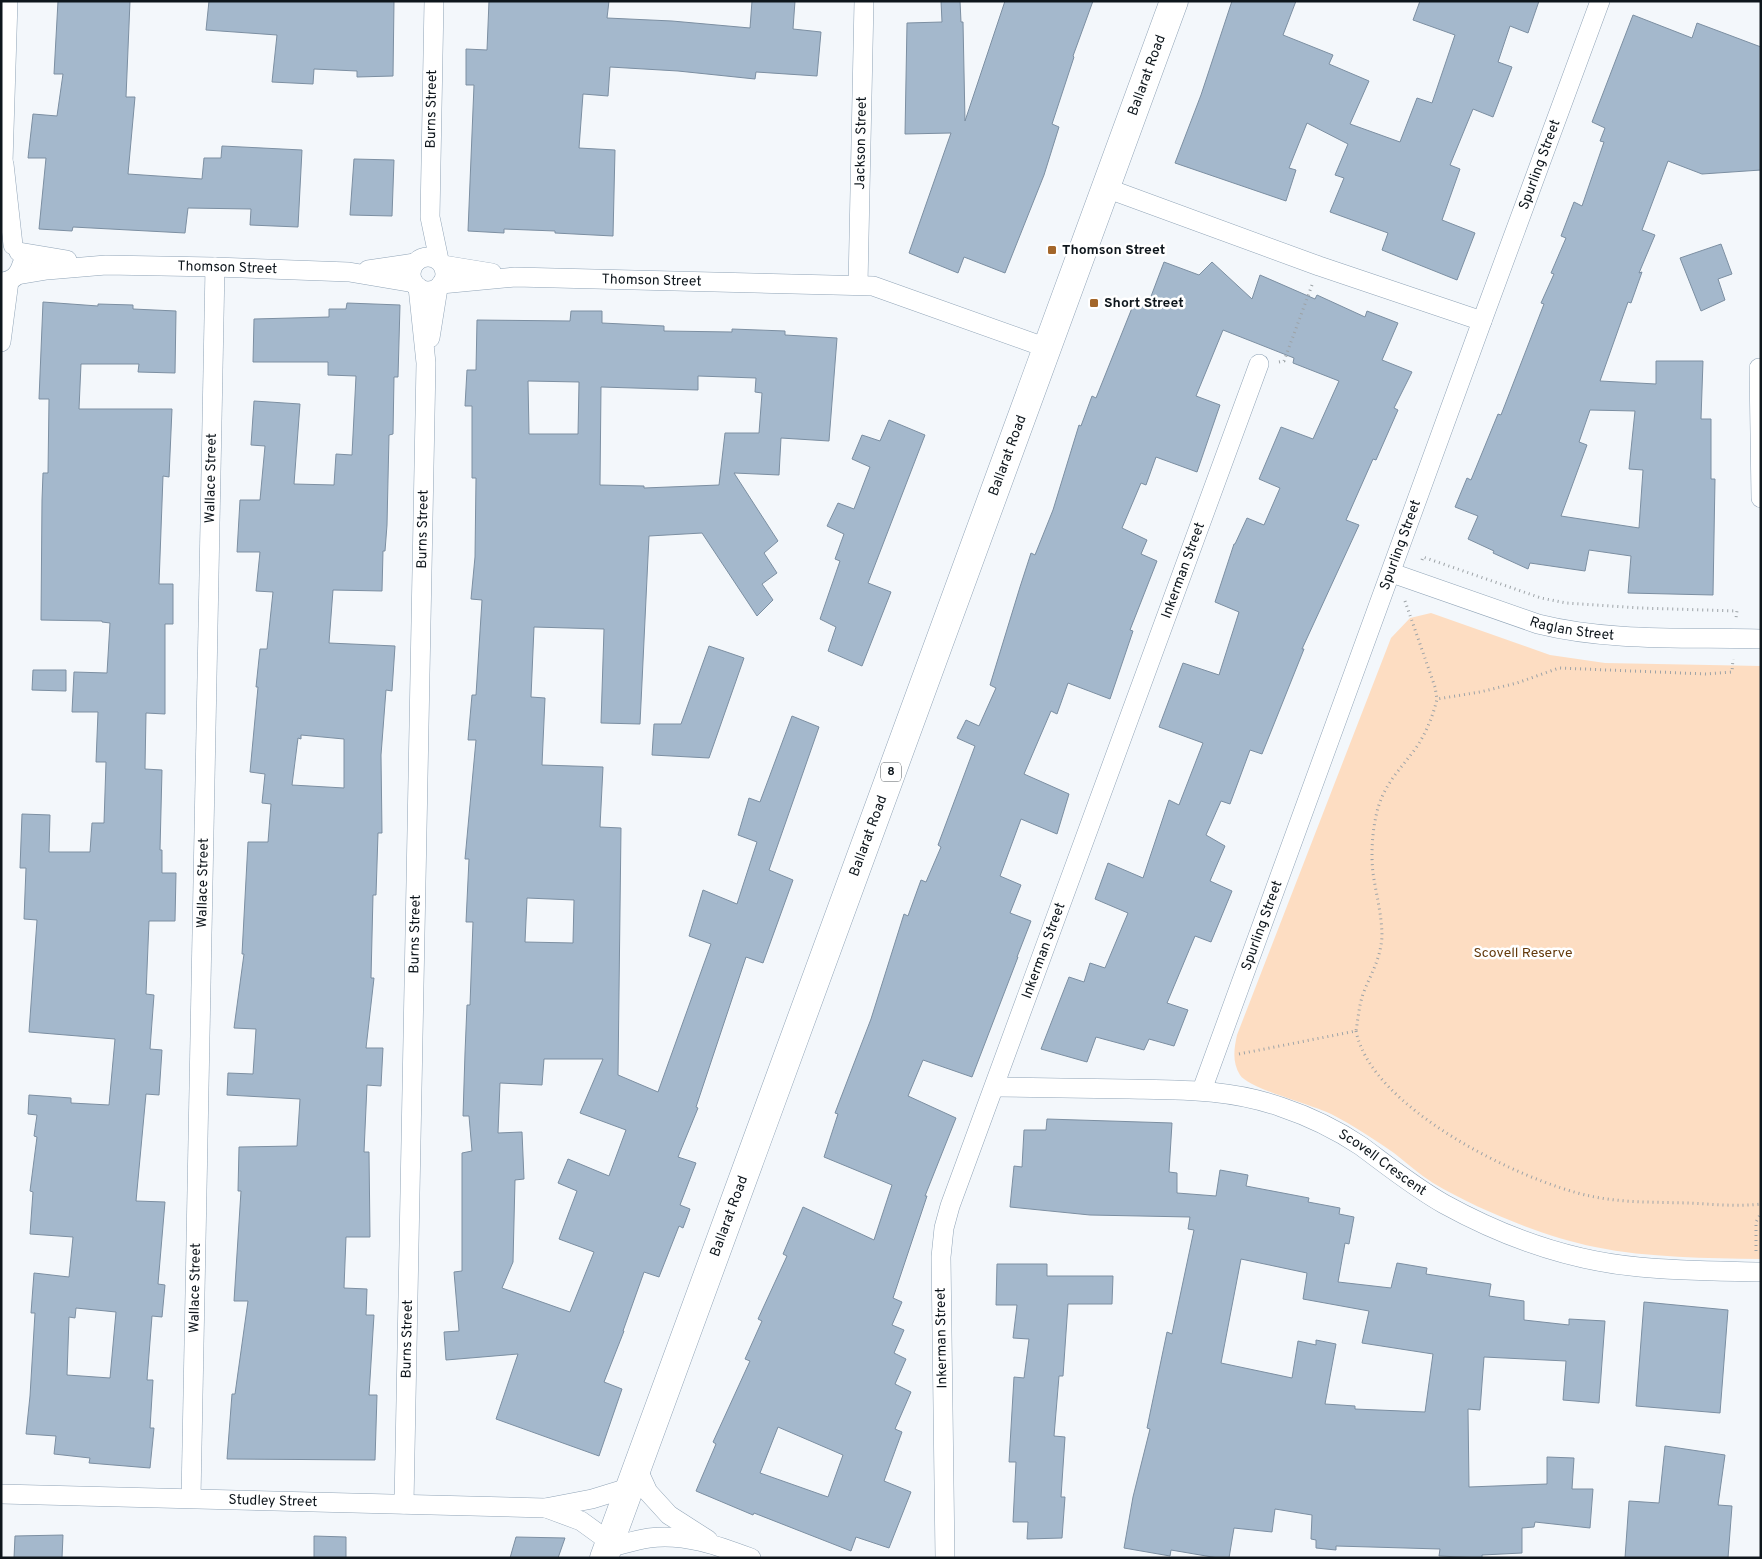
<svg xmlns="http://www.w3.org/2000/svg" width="1762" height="1559" font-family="Overpass,sans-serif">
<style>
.green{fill:#fdddc2}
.building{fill:#a4b8cc;stroke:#7c8fa2;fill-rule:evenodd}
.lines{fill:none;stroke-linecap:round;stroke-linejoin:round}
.street-casing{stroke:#90a4b7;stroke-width:20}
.highway-casing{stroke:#90a4b7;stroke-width:29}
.path{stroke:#9da3a7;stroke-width:3;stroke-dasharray:1 4;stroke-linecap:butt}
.street{stroke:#fff;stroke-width:19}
.highway{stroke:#fff;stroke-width:28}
.poi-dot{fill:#a3662a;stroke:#fff;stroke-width:2}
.labels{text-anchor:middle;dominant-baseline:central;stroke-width:5;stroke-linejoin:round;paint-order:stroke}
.shield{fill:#fff;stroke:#565c60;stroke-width:1}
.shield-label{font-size:12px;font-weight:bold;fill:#0e161c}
.street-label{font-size:14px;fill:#0e161c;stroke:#fff}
.poi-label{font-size:14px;font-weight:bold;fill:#0e161c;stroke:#fff;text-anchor:start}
.park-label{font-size:14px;fill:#643a0c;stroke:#fff}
</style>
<rect width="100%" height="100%" fill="#f3f7fb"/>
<path class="green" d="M1431 613 1550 655 1605 663 1761 666V1259C1706 1258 1649 1258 1595 1247 1542 1236 1479 1210 1433 1183 1419 1174 1407 1163 1394 1153 1374 1139 1354 1126 1333 1115 1314 1105 1249 1089 1240 1075 1232 1062 1234 1049 1237 1035L1391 638 1410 618Z"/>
<path class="building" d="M58 1H130L126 97H135L128 174 202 179 204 158H221L222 146 302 150 298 227 250 225 251 209 188 208 185 233 73 227 72 231 39 229 46 158H28L33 114 57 116 63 74H54Z
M209 1H394L393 76 357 77V71L314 69 313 84 272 82 277 35 206 30Z
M489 1H609L607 18 672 21 750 28 752 1H795L793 29 821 32 817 76 756 72 755 79 678 71 610 67 608 96 583 94 579 148 615 150 613 236 555 233V231L504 229V233L468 231 474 85H466V49L487 50Z
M941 1H960L961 22H963L965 121 1005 1H1093L1073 56 1074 57 1052 124 1059 127 1044 175 1005 273 964 257 958 273 909 253 951 133 905 134 907 23 942 22Z
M1232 1H1296L1283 35 1333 55 1329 64 1369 81 1350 124 1400 142 1417 98 1432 103 1455 35 1413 20 1420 1H1539L1528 33 1510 26 1498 62 1512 67 1493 117 1473 109 1450 165 1460 169 1442 220 1475 233 1457 280 1382 250 1388 233 1330 212 1344 178 1335 175 1348 144 1307 123 1289 168 1296 170 1286 201 1175 163 1201 95Z
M1633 15 1692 38 1697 23 1761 47V170L1702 174 1668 161 1642 230 1655 235 1639 273 1642 272 1631 303 1628 302 1600 381 1656 384V361H1703L1701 419H1711V479H1715L1713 595 1628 593 1631 556 1589 550 1585 571 1530 563 1528 569 1493 553 1494 551 1468 539 1478 516 1455 507 1467 478 1471 480 1498 414 1501 415 1544 304 1541 303 1554 274 1551 273 1566 238 1561 236 1574 202 1582 206 1604 142 1600 141 1605 128 1592 122ZM1590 410 1635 411 1629 469 1643 470 1639 528 1561 516 1587 445 1579 442Z
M354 159 394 160 392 216 350 215Z
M1721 244 1732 274 1718 279 1725 300 1701 311 1680 258Z
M1164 262 1199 275 1212 262 1252 299 1260 275 1315 299 1317 295 1365 317 1367 311 1398 323 1382 360 1412 372 1394 408 1398 410 1376 460 1373 459 1346 520 1359 525 1302 649H1304L1262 754 1250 750 1230 804 1221 801 1206 835 1225 846 1210 881 1232 891 1211 942 1195 936 1167 1003 1188 1010 1174 1046 1149 1039 1144 1050 1096 1037 1087 1062 1041 1049 1069 977 1084 982 1090 963 1105 968 1128 913 1095 899 1108 863 1143 878 1169 800 1179 805 1203 743 1159 727 1183 663 1219 675 1239 612 1215 602 1234 544H1235L1247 518 1264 525 1280 488 1259 479 1281 427 1313 439 1339 381 1293 363 1294 358 1223 330 1196 396 1220 405 1197 472 1156 457 1146 485 1141 483 1122 528 1147 540 1141 554 1157 561 1130 630 1133 631 1110 699 1068 683 1057 714 1051 711 1024 774 1069 794 1057 834 1021 819 1000 876 1021 885 1010 913 1031 921 1017 957H1018L972 1077 923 1060 908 1096 956 1118 925 1196H927L893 1298 902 1302 892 1325 904 1330 894 1353 906 1359 895 1384 911 1392 895 1429 902 1432 884 1481 911 1492 889 1548 856 1537 851 1551 754 1513 753 1515 696 1491 716 1444 713 1442 750 1361 745 1359 762 1321 758 1319 787 1256 783 1254 803 1207 874 1240 892 1185 824 1157 838 1114 835 1113 871 1019 904 914 908 916 921 880 926 882 941 847 938 845 975 746 957 738 966 720 979 726 996 688 990 685 1020 587 1031 553 1035 555 1053 510 1079 425 1081 426 1092 396 1096 398 1134 303 1147 307ZM778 1427 843 1455 828 1497 760 1473Z
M43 302 98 306V304L133 305V309L176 311 175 373 138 372 139 364H81L79 409H172L169 477 163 476 159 584H173V624H165V714L146 713 145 769 162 770 160 850H162V873H176L175 921H149L146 994 154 995 150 1049 162 1050 159 1095 146 1094 136 1201 165 1202 158 1284 165 1285 162 1317 152 1316 147 1380H153L150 1428H154L150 1468 89 1463 90 1458 54 1454 56 1436 26 1434 30 1396 35 1313H31L34 1273 69 1277 73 1237 30 1234 33 1192 30 1191 37 1137 34 1136 37 1115 28 1114 29 1095 71 1098V1103L109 1105 115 1039 29 1032 37 920 24 919 26 868H20L22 814 50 815 49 852H90L92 823H104L106 762H96L98 712H72L74 672 107 673 110 623 102 622V621L41 620 42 500 43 473H48L49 399H39ZM76 1308 116 1312 110 1378 67 1375 69 1317 75 1318Z
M347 303 400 305 398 377H394L393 434 389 435 387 525 385 551H383L382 591 333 590 329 643 395 646 392 691 386 690 381 755 382 833H378L376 895H373L371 978H374L366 1048H383L381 1086 367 1085 364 1152H369L370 1237H346L344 1288 367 1289 366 1315H374L369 1395H377L375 1460 227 1459 232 1394H235L248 1301H234L241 1191H238L239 1147 297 1146 300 1099 227 1095 228 1073 253 1074 256 1029 234 1028 244 954H242L248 842H268L271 804 262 803 265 774 250 772 258 687H256L260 649H267L273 592 256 591 260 552H237L240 500H260L265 446 251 445 254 401 300 404 294 484 334 485 336 454 352 455 356 376 328 375V362H253L254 319 329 317V309H346ZM301 735 344 739V788L292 785 298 738 301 739Z
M571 311H602V323L664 326V331L732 332V329L785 331V335L837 338 829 441 781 438 779 475 734 473 778 541 764 553 777 573 762 584 773 600 757 616 702 533 649 536 640 724 601 723 604 629 534 627 531 697 545 698 542 765 603 767 600 827 621 828 618 1075 658 1092 711 944 689 936 703 890 737 904 757 842 738 835 749 798 760 802 792 716 819 727 769 870 793 880 763 963 746 957 696 1107 698 1108 678 1157 696 1163 680 1205 690 1209 683 1228 679 1226 659 1277 644 1272 623 1331H624L604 1382 622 1389 599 1456 496 1419 518 1354 446 1360 444 1332 459 1331 454 1272 462 1271V1153L472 1151 469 1116H463L465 1053 467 1005H470L473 922H466L469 859H465L476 740H468L472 695H476L482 600 471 599 475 557 476 478H472V406H465L467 370H476L477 320 570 321ZM698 376 756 378 755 392 762 393 759 433H725L719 485 644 488V486L600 485 601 387 698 390ZM528 381 579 382 578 434H529ZM527 898 574 900 573 943 525 942ZM544 1059H603L580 1113 626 1130 609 1176 568 1159 558 1183 577 1191 559 1239 594 1252 570 1312 502 1288 513 1262 515 1180 524 1179 522 1132 498 1133 500 1083 542 1085Z
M889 420 925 435 868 583 891 592 862 666 828 651 836 627 820 619 840 561 835 559 844 534 827 526 838 503 854 509 870 467 852 459 862 435 880 441Z
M709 646 744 658 709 758 652 755 654 724H681Z
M33 670H66V691L32 690Z
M1047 1119 1172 1123 1169 1172 1177 1173V1193L1216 1196 1220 1170 1248 1175 1246 1186 1309 1198 1308 1202 1340 1208 1339 1214 1354 1217 1349 1244 1345 1243 1338 1282 1391 1288 1397 1263 1427 1268 1426 1274 1491 1284 1489 1296 1524 1301V1320L1569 1325V1319L1605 1321 1599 1403 1563 1400 1566 1361 1484 1357 1480 1410 1468 1409 1469 1487 1547 1484V1457L1574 1458 1572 1489H1593L1590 1528 1535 1522 1534 1527 1522 1528V1553L1482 1555V1558L1439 1556 1440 1549 1336 1546V1550L1316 1548V1540L1311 1539 1312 1515 1275 1509 1272 1532 1234 1528 1229 1558H1218L1171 1550 1170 1556 1124 1548 1133 1497 1150 1429 1147 1428 1167 1332 1172 1334 1194 1230 1188 1229 1190 1217 1090 1215 1010 1207 1014 1166 1022 1167 1024 1130H1046ZM1241 1259 1307 1273 1303 1299 1369 1311 1362 1343 1433 1354 1425 1412 1355 1409V1406L1325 1404 1336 1344 1316 1340V1345L1298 1341 1292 1378 1221 1363Z
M997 1264H1047V1276H1113L1112 1304H1068L1063 1376H1059L1054 1436 1065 1437 1061 1497H1065L1062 1538 1027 1539 1028 1522H1013L1016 1462H1009L1014 1377 1024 1378 1029 1339 1013 1338 1017 1305H996Z
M1644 1302 1728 1310 1720 1413 1636 1406Z
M1665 1446 1725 1455 1718 1505 1732 1506 1728 1558H1625L1629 1501 1659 1503Z
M63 1535 62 1558H14L15 1536Z
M314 1536 346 1537V1558H314Z
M516 1537 565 1538 558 1558H510Z"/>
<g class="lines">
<g class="street-casing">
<g id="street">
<path d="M434 1 430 217 439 260"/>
<path d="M4 164 13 245"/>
<path d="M1 177 3 163 8 1"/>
<path d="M1106 188 1319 266 1482 321"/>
<path d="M19 252 67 260"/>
<circle cx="428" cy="274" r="17"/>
<path d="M443 265 492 273"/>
<path d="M368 270 415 263"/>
<path id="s1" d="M17 275 47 270 106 265 215 267 349 272 414 283"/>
<path d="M1 282C13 281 19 275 22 264"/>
<path id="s2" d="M441 284 515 277 873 286 1047 348"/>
<path id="s3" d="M858 285 864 1"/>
<path d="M430 338 438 288"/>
<path d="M1 342 9 281"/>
<path d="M1759 368 1761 498"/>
<path id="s4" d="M1392 573 1538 624C1610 642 1687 637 1761 639"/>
<path id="s5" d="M995 1087C1040 1088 1084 1088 1129 1089 1182 1090 1230 1089 1281 1107 1308 1116 1337 1130 1361 1146 1388 1166 1414 1187 1444 1204 1504 1237 1571 1261 1639 1267 1680 1271 1720 1271 1761 1272"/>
<path id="s6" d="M1202 1090 1482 321 1600 1"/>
<path d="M637 1468 648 1492 669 1515 708 1540"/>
<path id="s7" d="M1 1494 545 1508 592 1499 631 1487"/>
<path id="s8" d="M191 1498 215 267"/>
<path id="s9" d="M404 1504 426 363 418 287"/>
<path d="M546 1508 581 1521 610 1542"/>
<path d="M608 1548C621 1545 635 1540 649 1538 684 1533 719 1546 751 1558"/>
<path id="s10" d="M945 1558 941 1257 944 1228 950 1206 1259 364"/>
</g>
</g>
<g class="highway-casing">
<g id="highway">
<path id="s11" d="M604 1558 1174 1"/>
</g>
</g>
<path class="path" d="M1279 362 1284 361 1312 285
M1422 560 1423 557 1541 598 1566 603 1640 608 1737 611 1736 618
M1405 601 1435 687 1437 699
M1356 1031C1371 1108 1520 1181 1590 1196 1622 1203 1655 1202 1688 1203 1712 1204 1737 1207 1761 1204
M1239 1054 1356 1031C1358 1019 1359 1006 1363 994 1371 973 1380 961 1382 937 1382 915 1376 894 1373 873 1371 855 1372 834 1376 816 1382 786 1399 771 1416 748 1426 733 1433 716 1437 699L1480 692 1517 683 1559 668 1706 674 1732 672 1733 659
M1756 1251V1222L1761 1213"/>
<use href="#street" class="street"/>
<use href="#highway" class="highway"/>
</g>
<g class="poi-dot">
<rect x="1047" y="245" width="10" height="10" rx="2.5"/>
<rect x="1089" y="298" width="10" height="10" rx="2.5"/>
</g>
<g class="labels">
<rect class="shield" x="881" y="762.5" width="20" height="19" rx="4"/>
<g class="shield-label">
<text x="891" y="772">8</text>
</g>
<g class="street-label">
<text stroke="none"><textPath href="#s11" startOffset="1579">Ballarat Road</textPath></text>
<text transform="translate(432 109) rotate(-89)">Burns Street</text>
<text stroke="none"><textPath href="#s3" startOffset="142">Jackson Street</textPath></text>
<text stroke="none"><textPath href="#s6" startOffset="985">Spurling Street</textPath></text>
<text stroke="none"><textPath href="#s1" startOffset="211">Thomson Street</textPath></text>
<text stroke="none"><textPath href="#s2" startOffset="211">Thomson Street</textPath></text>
<text stroke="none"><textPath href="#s11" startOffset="1174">Ballarat Road</textPath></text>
<text stroke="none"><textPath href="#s8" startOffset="1020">Wallace Street</textPath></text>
<text stroke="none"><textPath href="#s9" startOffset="975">Burns Street</textPath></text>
<text stroke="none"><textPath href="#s6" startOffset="580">Spurling Street</textPath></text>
<text stroke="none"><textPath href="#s10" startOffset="1030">Inkerman Street</textPath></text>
<text stroke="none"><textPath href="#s4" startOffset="189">Raglan Street</textPath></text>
<text stroke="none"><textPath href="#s11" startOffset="769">Ballarat Road</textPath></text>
<text stroke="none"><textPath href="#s8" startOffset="615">Wallace Street</textPath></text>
<text stroke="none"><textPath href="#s6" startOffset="175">Spurling Street</textPath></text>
<text stroke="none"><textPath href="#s9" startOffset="570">Burns Street</textPath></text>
<text stroke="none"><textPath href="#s10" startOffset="625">Inkerman Street</textPath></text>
<text stroke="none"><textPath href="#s5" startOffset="404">Scovell Crescent</textPath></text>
<text stroke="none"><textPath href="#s11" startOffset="364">Ballarat Road</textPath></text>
<text stroke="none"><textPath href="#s8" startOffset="210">Wallace Street</textPath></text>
<text transform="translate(942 1338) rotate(-91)">Inkerman Street</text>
<text stroke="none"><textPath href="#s9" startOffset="165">Burns Street</textPath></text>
<text stroke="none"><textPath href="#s7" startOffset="272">Studley Street</textPath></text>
</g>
<g class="poi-label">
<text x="1062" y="250">Thomson Street</text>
<text x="1104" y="303">Short Street</text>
</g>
<g class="park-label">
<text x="1523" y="953">Scovell Reserve</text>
</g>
</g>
<rect width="1762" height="1559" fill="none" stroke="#0e161c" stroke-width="5"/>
</svg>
